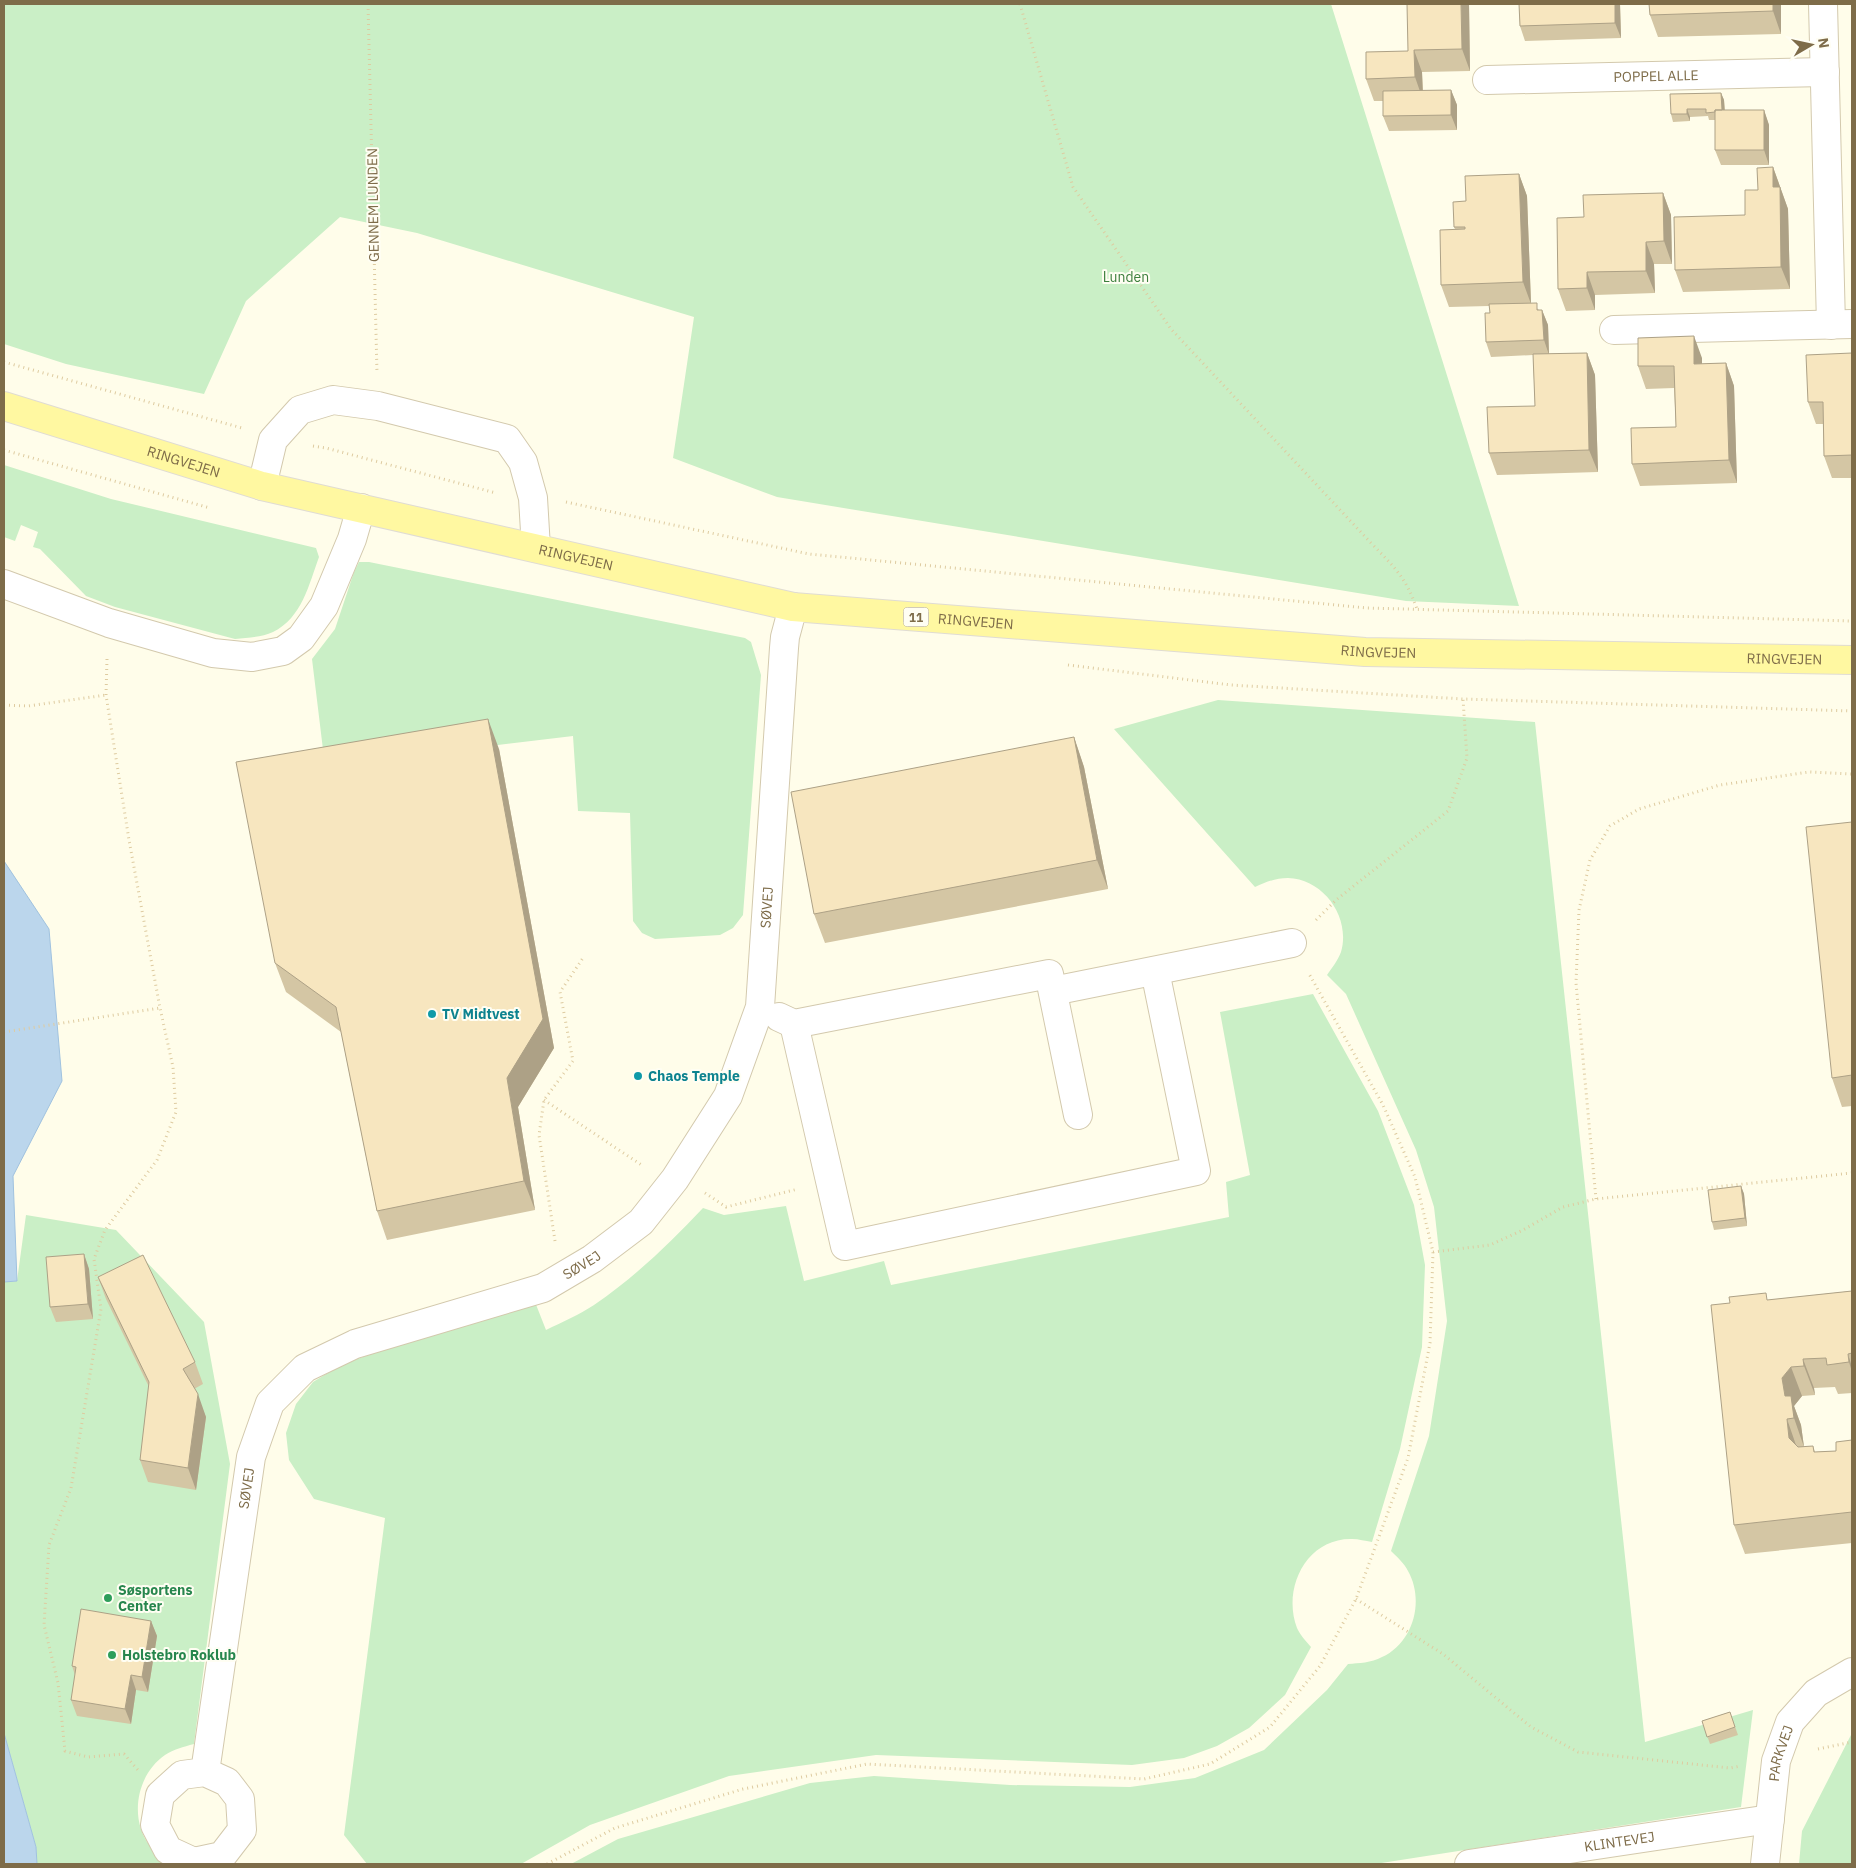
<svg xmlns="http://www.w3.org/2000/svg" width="1856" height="1868" font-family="'IBM Plex Sans',sans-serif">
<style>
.green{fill:#caefc6}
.water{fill:#bbd6ec;stroke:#a0c2df}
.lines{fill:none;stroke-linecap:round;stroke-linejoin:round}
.minor-casing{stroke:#d3c9ad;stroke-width:30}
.major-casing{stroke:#e0dcd3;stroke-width:30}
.path{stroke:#decba0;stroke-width:3;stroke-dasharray:1 4;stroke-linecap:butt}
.minor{stroke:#fff;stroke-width:28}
.major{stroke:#fff8a1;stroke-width:28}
.wall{fill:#d4c6a4}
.shaded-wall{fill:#ada186}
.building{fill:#f7e6bf;stroke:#ada186}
.culture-dot{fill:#0f9aa8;stroke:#fffef3;stroke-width:2}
.leisure-dot{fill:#2e9e5b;stroke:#fffef3;stroke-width:2}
.labels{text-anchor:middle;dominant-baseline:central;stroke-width:4;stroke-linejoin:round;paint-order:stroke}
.shield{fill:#fffef3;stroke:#a5987c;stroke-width:1}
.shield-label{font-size:12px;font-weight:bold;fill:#7e6c49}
.street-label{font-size:14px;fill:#7e6c49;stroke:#fffef3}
.park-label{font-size:14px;fill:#3c7f3c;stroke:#fffef3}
.culture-label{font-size:14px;font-weight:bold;fill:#0d838f;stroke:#fffef3;text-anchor:start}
.leisure-label{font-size:14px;font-weight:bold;fill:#27864d;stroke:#fffef3;text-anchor:start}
</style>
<rect width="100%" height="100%" fill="#fffdea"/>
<path class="green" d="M4 4H1331L1519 606 1406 601 777 497 673 458 694 317 417 233 340 217 246 301 204 394 66 364 4 344Z
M4 465 111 499 316 548 319 557C309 584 302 618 273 632 262 637 248 638 235 639L115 607 86 596 40 549 33 547 38 532 21 525 15 541 4 537Z
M359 562H369L745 638 751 642 761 675 743 915 733 928 720 935 655 939 642 933 633 921 630 813 578 811 573 736 325 766 312 659 335 629 354 572Z
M1218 700 1535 722 1645 1742 1753 1710 1741 1807 1375 1864H571L618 1839 810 1783 874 1776 1010 1785 1130 1787 1195 1778 1264 1750 1327 1690 1348 1664C1359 1663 1371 1663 1382 1657 1413 1643 1425 1601 1408 1571 1404 1563 1397 1557 1391 1551L1429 1436 1447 1321 1434 1207 1416 1150 1346 994 1327 975C1332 968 1338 960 1341 952 1351 918 1324 879 1288 878 1276 878 1266 882 1255 887L1114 729Z
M1313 994 1378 1111 1414 1205 1425 1265 1422 1347 1400 1449 1372 1542C1365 1541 1359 1539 1352 1539 1306 1538 1282 1589 1297 1628 1300 1635 1306 1641 1311 1647L1285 1695 1249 1728 1217 1746 1184 1758 1132 1765 876 1755 729 1776 590 1825 521 1864H367L344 1835 385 1518 314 1499 289 1460 286 1433 296 1404 313 1382 341 1365 393 1346 535 1302 546 1330C562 1322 579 1315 594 1305 635 1277 670 1243 703 1208L724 1215 786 1206 804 1281 884 1261 891 1285 1229 1217 1226 1182 1250 1175 1220 1012Z
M26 1215 116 1230 204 1322 230 1464 194 1744C183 1747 174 1749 165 1755 136 1775 129 1819 150 1846 155 1854 163 1859 170 1864H37L36 1847 4 1733V1282L17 1281Z
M1852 1733V1864H1799L1802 1831Z"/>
<path class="water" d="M4 861 49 929 62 1081 13 1176 17 1281 4 1282Z
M4 1733 36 1847 37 1864H4Z"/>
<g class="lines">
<g class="minor-casing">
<g id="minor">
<path d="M1823 4 1831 325"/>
<path id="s1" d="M1487 80 1825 72"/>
<path d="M1614 330 1852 324"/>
<path d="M262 486 273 440 300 410 333 400 378 406 507 439 523 462 533 498 536 548"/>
<path d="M4 584 109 623 213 653 252 657 283 651 301 638 324 606 352 539 361 508"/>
<path d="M1053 991 1292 943"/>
<path d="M779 1017 794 1024 1049 974 1078 1115"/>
<path d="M794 1024 845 1246 1196 1171 1155 971"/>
<path id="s2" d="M205 1772 227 1782 240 1799 242 1830 222 1856 194 1862 168 1850 155 1825 160 1795 182 1775 205 1772 251 1457 270 1403 305 1368 355 1344 543 1288 592 1259 641 1222 675 1179 728 1096 760 1007 784 648 785 637 793 607"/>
<path id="s3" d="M1469 1864 1770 1819"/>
<path id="s4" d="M1765 1864 1776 1761 1790 1722 1816 1693 1852 1672"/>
</g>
</g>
<g class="major-casing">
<g id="major">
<path id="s5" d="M4 406 262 486 793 607 1365 652 1852 660"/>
</g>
</g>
<path class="path" d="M368 4 377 373
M1020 4 1073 187 1171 329 1371 543C1395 568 1405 576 1417 609
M4 362 242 428
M313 446 326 448 496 493
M4 450 210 508
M566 502 809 554 1367 608 1852 621
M107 659 106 695 129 840 160 1008 173 1067 176 1112 157 1160 105 1230 94 1259 101 1309 71 1488 49 1545 44 1625 58 1683 65 1751 88 1757 124 1754 138 1770
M1068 665 1231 685 1463 699 1852 711
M4 705 28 706 106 695
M1316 920 1336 900 1448 811 1467 758 1463 699
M4 1032 160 1008
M544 1100 643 1166
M705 1193 726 1207 798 1189
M1596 1199 1576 983 1579 910 1590 860 1610 826 1639 809 1720 785 1809 772 1852 774
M555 1241 539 1135 544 1100 573 1061 560 992 583 958
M1433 1252 1490 1245 1523 1230 1563 1207 1596 1199 1852 1173
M1356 1599 1443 1654 1531 1727 1578 1752 1730 1768 1741 1766
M1818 1749 1852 1742
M547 1864 615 1828 743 1789 867 1764 1144 1779 1210 1764 1270 1727 1320 1666 1356 1599 1408 1458 1430 1343 1433 1252 1415 1177 1383 1105 1308 972"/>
<use href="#minor" class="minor"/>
<use href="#major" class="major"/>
</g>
<path class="wall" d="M1469 4 1470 71 1422 72 1423 91 1451 90 1457 105V130L1389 131 1383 116V101H1374L1366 79 1408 51Z
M1519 4H1620L1621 38 1525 41 1520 26Z
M1649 4H1781V34L1658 37 1650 15Z
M1721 93 1724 100 1725 110H1764L1769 125V165H1721L1715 150V120H1709L1708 116 1690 117V121L1673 122 1671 114Z
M1773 167 1788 209 1790 289 1683 292 1675 270 1745 215 1758 190Z
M1519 174 1527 196 1531 303 1539 310H1542L1548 325 1549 354 1587 353 1595 375 1598 472 1497 475 1489 453 1535 406 1533 355 1491 357 1486 342 1490 313 1489 306 1449 307 1441 285 1455 229 1454 227 1466 201Z
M1663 193 1671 215 1672 264H1654L1655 293 1595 295V310L1566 311 1558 289 1584 217Z
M1852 353V478H1832L1824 456 1823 424H1816L1808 402Z
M1702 358V364L1726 363 1734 386 1737 483 1640 486 1632 464 1676 427 1674 388 1646 389 1638 366Z
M1074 737 1084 767 1108 889 825 943 814 914Z
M499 749 554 1048 518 1107 535 1210 387 1240 377 1211 341 1032 286 992 275 963Z
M1852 822V1106L1842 1107 1832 1078Z
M1741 1186 1744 1194 1747 1226 1714 1230 1712 1222Z
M84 1254 89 1269 93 1319 56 1322 50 1307Z
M98 1277 195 1362 203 1384 194 1389 206 1417 196 1490 148 1482 140 1460 149 1387 106 1299Z
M1852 1291V1393L1838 1394 1835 1387 1814 1388 1815 1395 1802 1396 1794 1406 1801 1425 1804 1447 1813 1446 1815 1452 1836 1451 1852 1440V1543L1745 1554 1734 1525 1769 1300Z
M151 1621 157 1636 148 1692 136 1690 131 1724 77 1716 71 1700 75 1675 72 1666Z
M1730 1712 1738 1735 1710 1744 1702 1721Z"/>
<path class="shaded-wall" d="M1461 4H1469L1470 71 1462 49Z
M1615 4H1620L1621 38 1615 23Z
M1773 4H1781V34L1773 11Z
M1414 50 1422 72 1423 100 1415 77Z
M1451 90 1457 105V130L1451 115Z
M1721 93 1724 100 1725 120 1722 112Z
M1687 109 1690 117V121L1687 114Z
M1764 110 1769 125V165L1764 150Z
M1773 167 1788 209 1790 289 1781 267 1773 187Z
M1519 174 1527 196 1531 304 1523 282Z
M1663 193 1671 215 1672 264 1664 241Z
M1646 242 1654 264 1655 293 1646 271Z
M1587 272 1595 295V310L1587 288Z
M1542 310 1548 325 1549 355 1544 340Z
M1694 336 1702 358V387L1694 364Z
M1587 353 1595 375 1598 472 1589 450Z
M1726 363 1734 386 1737 483 1729 460Z
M488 719 499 749 554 1048 518 1107 535 1210 524 1181 507 1078Z
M1074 737 1084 767 1108 889 1097 860Z
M1741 1186 1744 1194 1747 1226 1745 1218Z
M84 1254 89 1269 93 1319 88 1304Z
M1848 1354 1852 1367V1372L1849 1362Z
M1803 1359 1814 1388 1815 1395 1804 1366Z
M1791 1367 1802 1396 1794 1406 1801 1425 1804 1447 1794 1418 1785 1396 1782 1378Z
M198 1394 206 1417 196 1490 188 1468Z
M1787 1419 1797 1448 1789 1438Z
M151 1621 157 1636 148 1692 142 1677Z
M131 1675 136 1690 131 1724 125 1709Z"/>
<path class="building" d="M1407 4H1461L1462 49 1414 50 1415 77 1366 79V52L1408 51Z
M1519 4H1615V23L1520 26Z
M1649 4H1773V11L1650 15Z
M1451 90V115L1383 116V91Z
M1721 93 1722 110H1715V112L1706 113V109H1687V114H1671L1670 94Z
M1715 110H1764V150H1715Z
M1773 167V187H1780L1781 267 1675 270 1674 217 1745 215V190H1758L1757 168Z
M1519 174 1523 282 1441 285 1440 230 1465 229V227H1454L1453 202 1466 201 1465 176Z
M1663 193 1664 241 1646 242V271L1587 272V288L1558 289 1557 218 1584 217 1583 195Z
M1537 303V310H1542L1544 340 1486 342 1485 313H1490L1489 304Z
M1694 336V364L1726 363 1729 460 1632 464 1631 428 1676 427 1674 366H1638V338Z
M1587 353 1589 450 1489 453 1487 407 1535 406 1533 354Z
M1852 353V455L1824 456 1823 402H1808L1806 355Z
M488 719 543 1019 507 1078 524 1181 377 1211 336 1007 275 963 236 762Z
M1074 737 1097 860 814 914 791 792Z
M1852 822V1075L1832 1078 1806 827Z
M1741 1186 1745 1218 1712 1222 1708 1190Z
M84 1254 88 1304 50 1307 46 1257Z
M143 1255 195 1362 183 1369 198 1394 188 1468 140 1460 149 1382 98 1277Z
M1852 1291V1353L1848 1354 1849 1362 1827 1365 1826 1358 1803 1359 1804 1366 1791 1367 1782 1378 1785 1396H1791L1794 1418 1787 1419 1789 1438 1798 1447 1813 1446 1814 1452 1836 1451V1442L1852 1440V1512L1734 1525 1711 1305 1730 1303 1729 1297 1766 1293 1767 1300Z
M81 1609 151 1621 142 1677 131 1675 125 1709 71 1700 76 1667 72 1666Z
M1730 1712 1735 1727 1707 1737 1702 1721Z"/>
<g class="culture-dot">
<circle cx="432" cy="1014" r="5"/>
<circle cx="638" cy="1076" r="5"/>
</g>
<g class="leisure-dot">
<circle cx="108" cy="1598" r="5"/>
<circle cx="112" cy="1655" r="5"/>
</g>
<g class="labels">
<rect class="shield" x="903.5" y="607.5" width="25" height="19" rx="4"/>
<g class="shield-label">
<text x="916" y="617">11</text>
</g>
<g class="street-label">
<text stroke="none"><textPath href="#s1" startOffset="169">POPPEL ALLE</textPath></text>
<text transform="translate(373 205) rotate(-91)">GENNEM LUNDEN</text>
<text stroke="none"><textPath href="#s5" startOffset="188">RINGVEJEN</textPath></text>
<text stroke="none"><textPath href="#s5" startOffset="592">RINGVEJEN</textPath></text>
<text stroke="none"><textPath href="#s5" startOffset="998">RINGVEJEN</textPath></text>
<text stroke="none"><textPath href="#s5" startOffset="1402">RINGVEJEN</textPath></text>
<text stroke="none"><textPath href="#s5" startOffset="1808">RINGVEJEN</textPath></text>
<text stroke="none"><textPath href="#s2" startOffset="1421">SØVEJ</textPath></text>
<text stroke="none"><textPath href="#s2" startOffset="1000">SØVEJ</textPath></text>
<text stroke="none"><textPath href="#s2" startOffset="565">SØVEJ</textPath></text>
<text stroke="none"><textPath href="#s4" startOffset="112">PARKVEJ</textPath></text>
<text stroke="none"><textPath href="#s3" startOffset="152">KLINTEVEJ</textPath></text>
</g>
<g class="park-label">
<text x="1126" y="277">Lunden</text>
</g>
<g class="culture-label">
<text x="442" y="1014">TV Midtvest</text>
<text x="648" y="1076">Chaos Temple</text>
</g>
<g class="leisure-label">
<text x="118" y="1590">Søsportens<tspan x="118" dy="16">Center</tspan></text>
<text x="122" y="1655">Holstebro Roklub</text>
</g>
</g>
<rect width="1856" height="1868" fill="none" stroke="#7e6c49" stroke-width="10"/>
<g transform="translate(1811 45) rotate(81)" stroke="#fffef3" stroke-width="4" paint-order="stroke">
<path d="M0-4L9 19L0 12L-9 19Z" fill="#7e6c49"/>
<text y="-8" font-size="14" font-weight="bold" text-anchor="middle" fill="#7e6c49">N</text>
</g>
</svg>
